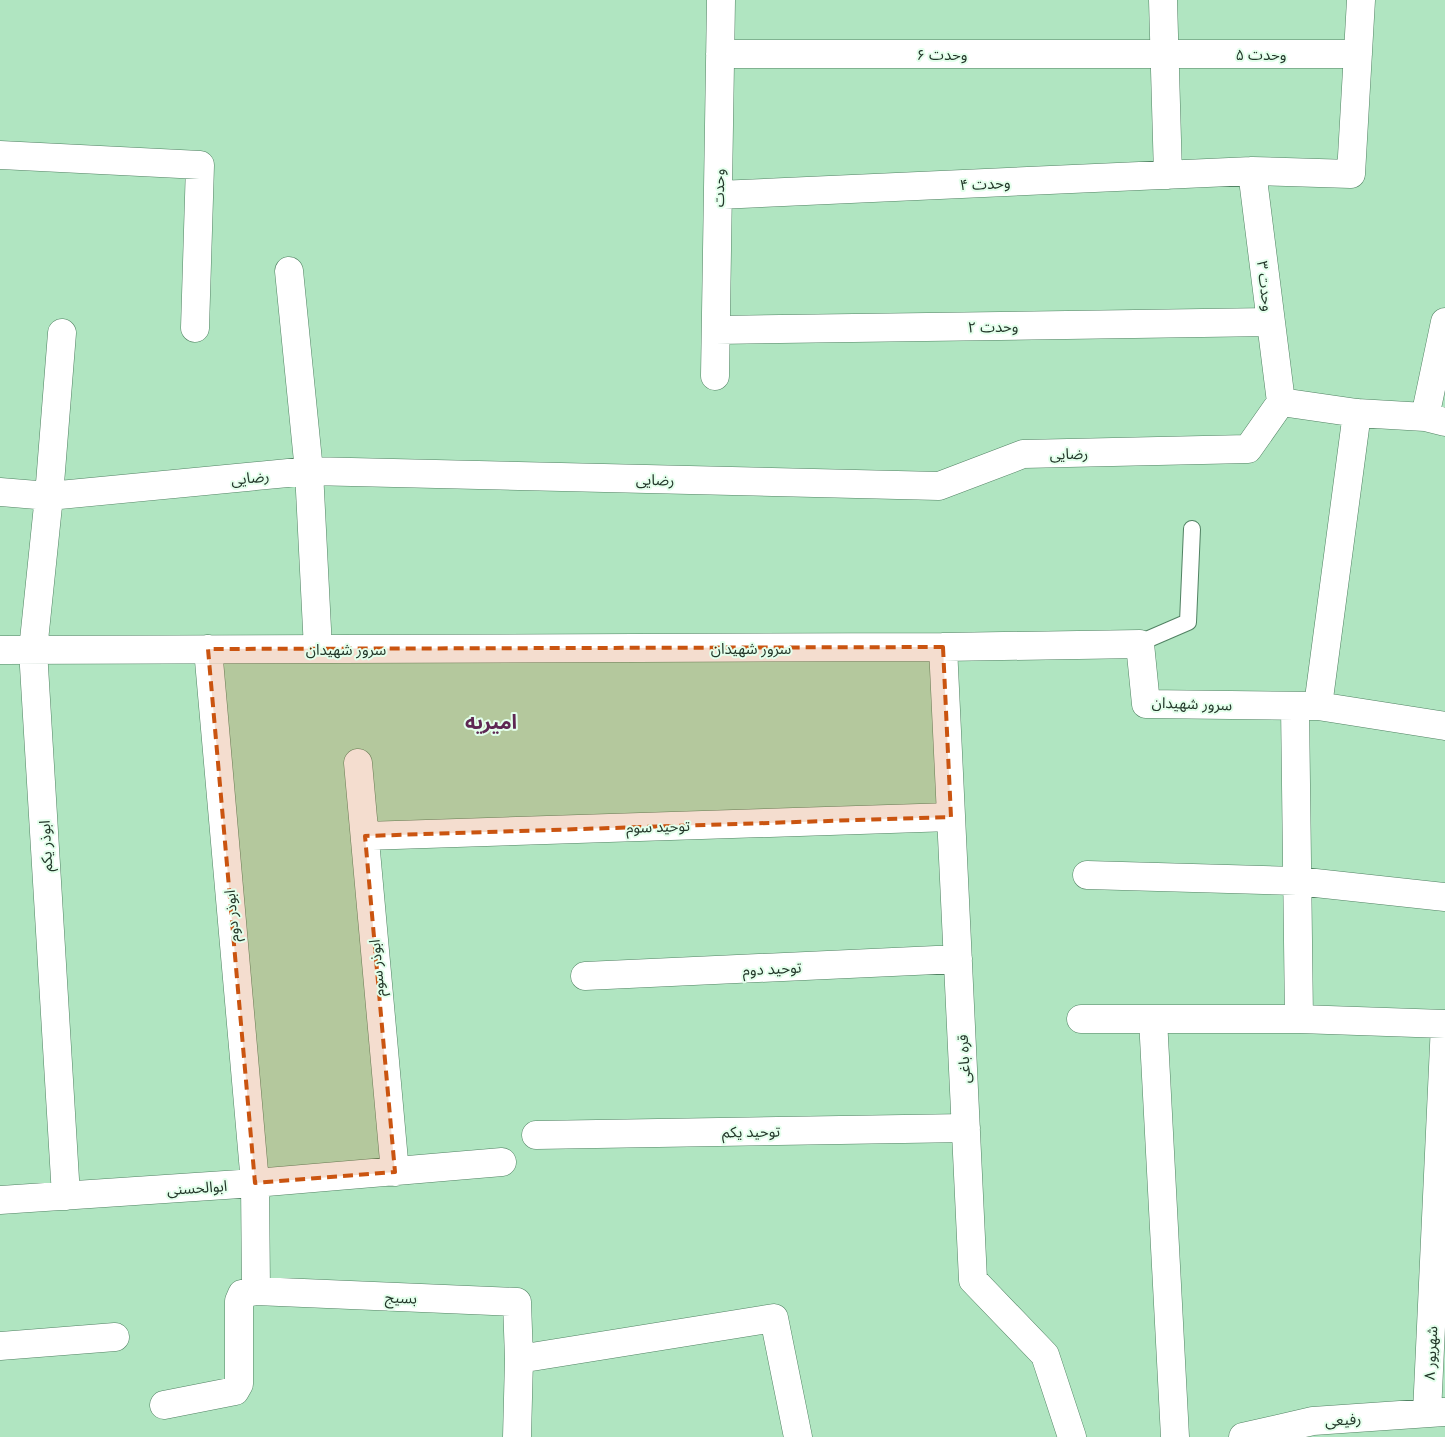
<svg xmlns="http://www.w3.org/2000/svg" width="1445" height="1437" font-family="'Noto Serif','Noto Sans Arabic',serif">
<style>
.lines{fill:none;stroke-linecap:round;stroke-linejoin:round}
.lane-casing{stroke:#518263;stroke-width:18}
.street-casing{stroke:#518263;stroke-width:29}
.lane{stroke:#fff;stroke-width:16}
.street{stroke:#fff;stroke-width:28}
.marked{fill:#ca5410;fill-opacity:0.2;stroke:#ca5410;stroke-width:4;stroke-dasharray:10 6;stroke-linejoin:round}
.labels{text-anchor:middle;dominant-baseline:central;stroke-width:4;stroke-linejoin:round;paint-order:stroke}
.street-label{font-size:15px;fill:#223729;stroke:#e4ffec}
.district-label{font-size:20px;font-weight:bold;fill:#5e2753;stroke:#e4ffec}
</style>
<rect width="100%" height="100%" fill="#b0e5c1"/>
<g class="lines">
<g class="lane-casing">
<path id="lane" d="M1137 644 1188 622 1192 529"/>
</g>
<g class="street-casing">
<path id="street" d="M1163 0 1168 175
M720 54H1358
M0 155 200 165 195 328
M1252 171 1281 402
M718 195 1252 171 1351 174 1361 0
M289 271 309 471 318 649
M1445 322 1425 417 1445 422
M716 330 1270 322
M62 333 49 496 33 650 66 1196
M715 376 721 0
M1281 402 1357 413 1425 417
M0 492 49 496 309 471 939 486 1023 454 1248 449 1281 402
M943 647 973 1280 1045 1355 1072 1437
M208 649 255 1183 256 1291 517 1302 519 1359 517 1437
M0 650 943 647 1140 644 1146 704 1318 706 1445 726
M1295 706 1299 1019
M1318 706 1357 413
M358 763 395 1172
M365 836 951 817
M1087 875 1297 881 1445 897
M585 976 958 959
M1081 1019H1299L1445 1024
M1153 1019 1175 1437
M536 1135 966 1128
M0 1200 255 1183 502 1162
M0 1346 115 1337
M519 1359 774 1318 798 1437
M164 1405 235 1391 239 1384V1301L242 1294 256 1291
M1427 1413 1445 1024
M1243 1437 1313 1421 1444 1412"/>
</g>
<use href="#lane" class="lane"/>
<use href="#street" class="street"/>
</g>
<path class="marked" d="M943 647 951 817 365 836 395 1172 255 1183 208 649Z"/>
<g class="labels">
<g class="street-label">
<text x="942" y="54">وحدت ۶</text>
<text x="1261" y="54">وحدت ۵</text>
<text transform="translate(985 183) rotate(-3)">وحدت ۴</text>
<text transform="translate(718 188) rotate(-89)">وحدت</text>
<text transform="translate(1266 286) rotate(83)">وحدت ۳</text>
<text transform="translate(993 326) rotate(-1)">وحدت ۲</text>
<text transform="translate(1069 453) rotate(-1)">رضایی</text>
<text transform="translate(250 477) rotate(-6)">رضایی</text>
<text transform="translate(655 479) rotate(1)">رضایی</text>
<text x="751" y="648">سرور شهیدان</text>
<text x="346" y="649">سرور شهیدان</text>
<text transform="translate(1192 703) rotate(2)">سرور شهیدان</text>
<text transform="translate(658 826) rotate(-2)">توحید سوم</text>
<text transform="translate(45 846) rotate(-93)">ابوذر یکم</text>
<text transform="translate(231 916) rotate(-95)">ابوذر دوم</text>
<text transform="translate(376 968) rotate(-95)">ابوذر سوم</text>
<text transform="translate(772 968) rotate(-3)">توحید دوم</text>
<text transform="translate(963 1059) rotate(-93)">قره باغی</text>
<text transform="translate(751 1131) rotate(-1)">توحید یکم</text>
<text transform="translate(197 1187) rotate(-4)">ابوالحسنی</text>
<text transform="translate(401 1297) rotate(2)">بسیج</text>
<text transform="translate(1430 1353) rotate(-87)">۸ شهریور</text>
<text transform="translate(1343 1419) rotate(-4)">رفیعی</text>
</g>
<g class="district-label">
<text x="491" y="721">امیریه</text>
</g>
</g>
</svg>
